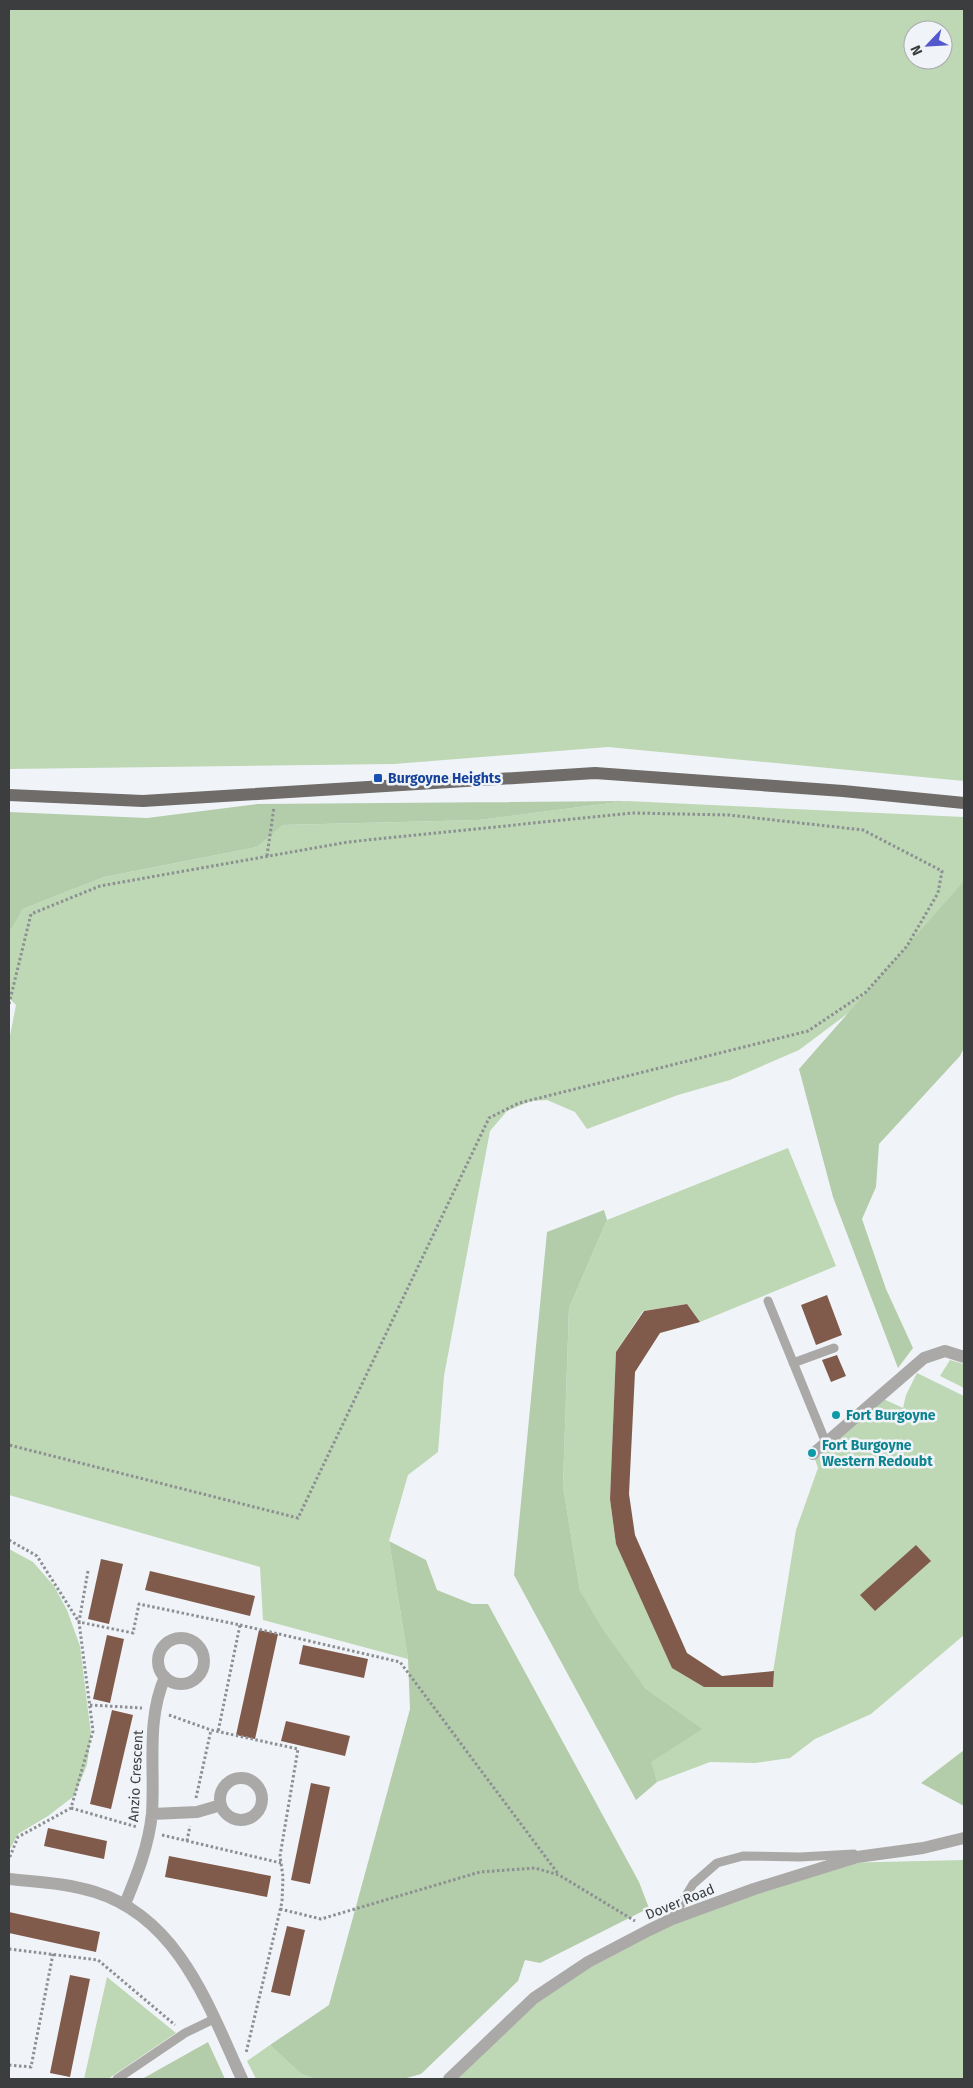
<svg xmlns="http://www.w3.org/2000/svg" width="973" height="2088" font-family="'Fira Sans',sans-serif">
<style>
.green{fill:#bed7b4;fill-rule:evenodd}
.forest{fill:#b3ccaa}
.building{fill:#805a4b}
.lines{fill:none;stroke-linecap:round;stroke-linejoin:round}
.path{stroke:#8d9093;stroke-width:3;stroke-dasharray:2.5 2.5;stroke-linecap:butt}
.service{stroke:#aba9a8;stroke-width:9}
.minor{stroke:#aba9a8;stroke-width:12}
.primary{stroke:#6f6c69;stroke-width:12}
.transit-dot{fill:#1a4fb4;stroke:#f0f4f8;stroke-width:2}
.culture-dot{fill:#0f9aa8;stroke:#f0f4f8;stroke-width:2}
.labels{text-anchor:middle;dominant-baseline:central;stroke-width:5;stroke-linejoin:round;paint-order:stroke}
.transit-label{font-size:14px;font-weight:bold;fill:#164399;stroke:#f0f4f8;text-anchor:start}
.culture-label{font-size:14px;font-weight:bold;fill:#0d838f;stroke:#f0f4f8;text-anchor:start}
.street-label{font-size:14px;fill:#3b3d3e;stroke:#f0f4f8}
</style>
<rect width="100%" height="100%" fill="#f0f4f8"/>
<path class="green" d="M9 9H964V781L608 747 394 764 9 769ZM913 30H943V60H913Z
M627 801 964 817V895L918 961 799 1050 730 1080 678 1095 587 1129 575 1112 547 1100 531 1101 507 1111 490 1131 444 1376 438 1452 408 1475 389 1541 408 1659 263 1620 260 1567 9 1495V1041L16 1005 9 998V933L23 909 104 877 257 847 283 825 479 820Z
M788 1148 836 1266 700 1322 687 1304 643 1311 616 1352 610 1499 616 1544 706 1687 773 1672 796 1530 818 1468 813 1454 879 1397 903 1408 906 1395 917 1373 964 1396V1635L871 1714 815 1739 790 1758 755 1763 710 1762 657 1782 650 1762 703 1729 645 1688 600 1632 580 1591 563 1486 569 1308 607 1220Z
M950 1360 964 1364V1388L940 1376Z
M9 1549 33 1562 54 1586 67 1610 80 1646 91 1734 87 1765 74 1796 48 1816 18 1834 9 1851Z
M964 1860V2079H449L534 1998 649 1930 837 1863Z
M107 1977 176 2033 108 2079H84Z
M270 2045 301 2074 316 2079H256L247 2061Z"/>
<path class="forest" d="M627 801 479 820 283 825 257 847 104 877 23 909 9 933V812L147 818 257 804Z
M964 881V1048L960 1056 879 1144 876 1187 862 1219 886 1289 913 1348 898 1368 833 1197 799 1069Z
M604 1210 607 1220 569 1308 563 1486 580 1591 603 1630 645 1688 703 1729 651 1762 657 1782 636 1800 514 1575 547 1232Z
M389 1541 426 1560 437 1590 472 1604H488L639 1882 649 1908 540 1963 525 1960 518 1981 421 2074 403 2079H316L301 2074 270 2045 329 2005 410 1709 408 1659Z
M964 1750V1806L921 1783Z
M208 2042 225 2079H142Z"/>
<path class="building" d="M827 1295 842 1335 816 1345 801 1305Z
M687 1304 700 1322 660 1333 635 1372 629 1494 635 1535 687 1653 722 1676 774 1671 773 1687H704L672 1668 616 1544 610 1499 616 1352 644 1311Z
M837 1355 846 1376 831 1382 822 1360Z
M916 1545 931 1561 875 1611 860 1595Z
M101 1559 123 1564 109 1624 88 1619Z
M150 1571 255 1596 250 1616 145 1590Z
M259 1630 278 1634 255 1739 236 1735Z
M107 1635 124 1639 110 1703 93 1699Z
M303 1645 368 1659 364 1678 299 1664Z
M112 1710 133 1715 111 1809 90 1804Z
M286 1721 350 1736 345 1756 281 1741Z
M311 1783 330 1787 310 1884 291 1880Z
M48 1828 107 1841 104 1859 44 1846Z
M169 1856 271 1876 267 1897 165 1877Z
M9 1912 100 1932 96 1952 9 1933Z
M287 1926 305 1930 290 1996 271 1992Z
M70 1975 90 1979 70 2077 50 2073Z"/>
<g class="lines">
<path class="path" d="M267 856 274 807
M9 1004 31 914 100 886 348 842 632 813 729 815 863 830 942 871 938 893 907 946 866 992 808 1031 519 1103 489 1118 298 1518 9 1445
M9 1540 37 1556 79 1622 93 1731 71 1808 18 1837 9 1859
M88 1571 79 1622 133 1633 139 1604 240 1625 218 1732
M240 1625 400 1662 559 1875
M90 1705 142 1708
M169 1715 211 1730 298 1749 280 1856 283 1877 282 1902 246 2053
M196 1798 211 1730
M71 1808 137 1827
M162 1835 281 1863
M187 1841 190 1826
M280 1909 321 1919 480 1872 535 1868 559 1875 635 1921
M9 1949 98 1960 175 2025
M9 2065 31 2067 53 1954"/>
<path class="service" d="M768 1301 826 1443
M793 1363 834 1348
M672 1919 693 1884 717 1863 743 1856 800 1857 854 1854
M117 2079 185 2033 214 2019"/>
<path class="minor" d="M813 1454 924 1358 945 1351 964 1357
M158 1661a23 23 0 1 1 46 0a23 23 0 1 1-46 0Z
M220 1799a21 21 0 1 1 42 0a21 21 0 1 1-42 0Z
M152 1814 197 1812 221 1805
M9 1879C37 1882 67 1883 95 1892 179 1918 209 2007 242 2079
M125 1904C137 1875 149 1845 152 1813 155 1767 146 1720 165 1677
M449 2079 534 1998 588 1962 649 1930 672 1919 754 1889 857 1857 923 1848 964 1838"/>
<path class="primary" d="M9 795 143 801 595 773 843 791 964 803"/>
</g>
<rect class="transit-dot" x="373" y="773" width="10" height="10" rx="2.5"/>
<g class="culture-dot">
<circle cx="836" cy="1415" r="5"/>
<circle cx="812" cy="1453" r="5"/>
</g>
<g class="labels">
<g class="transit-label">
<text x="388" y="778">Burgoyne Heights</text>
</g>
<g class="culture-label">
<text x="846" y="1415">Fort Burgoyne</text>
<text x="822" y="1445">Fort Burgoyne<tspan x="822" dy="16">Western Redoubt</tspan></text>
</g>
<g class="street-label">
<text transform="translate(136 1776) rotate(-87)">Anzio Crescent</text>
<text transform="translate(680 1902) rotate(-22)">Dover Road</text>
</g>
</g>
<rect width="973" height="2088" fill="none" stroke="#3b3d3e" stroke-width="20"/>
<g transform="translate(928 45) rotate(245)"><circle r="24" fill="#f0f4f8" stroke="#a8abae"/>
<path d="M0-4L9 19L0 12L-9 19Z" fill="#5358cf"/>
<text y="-8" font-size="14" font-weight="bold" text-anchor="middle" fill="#3b3d3e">N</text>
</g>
</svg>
